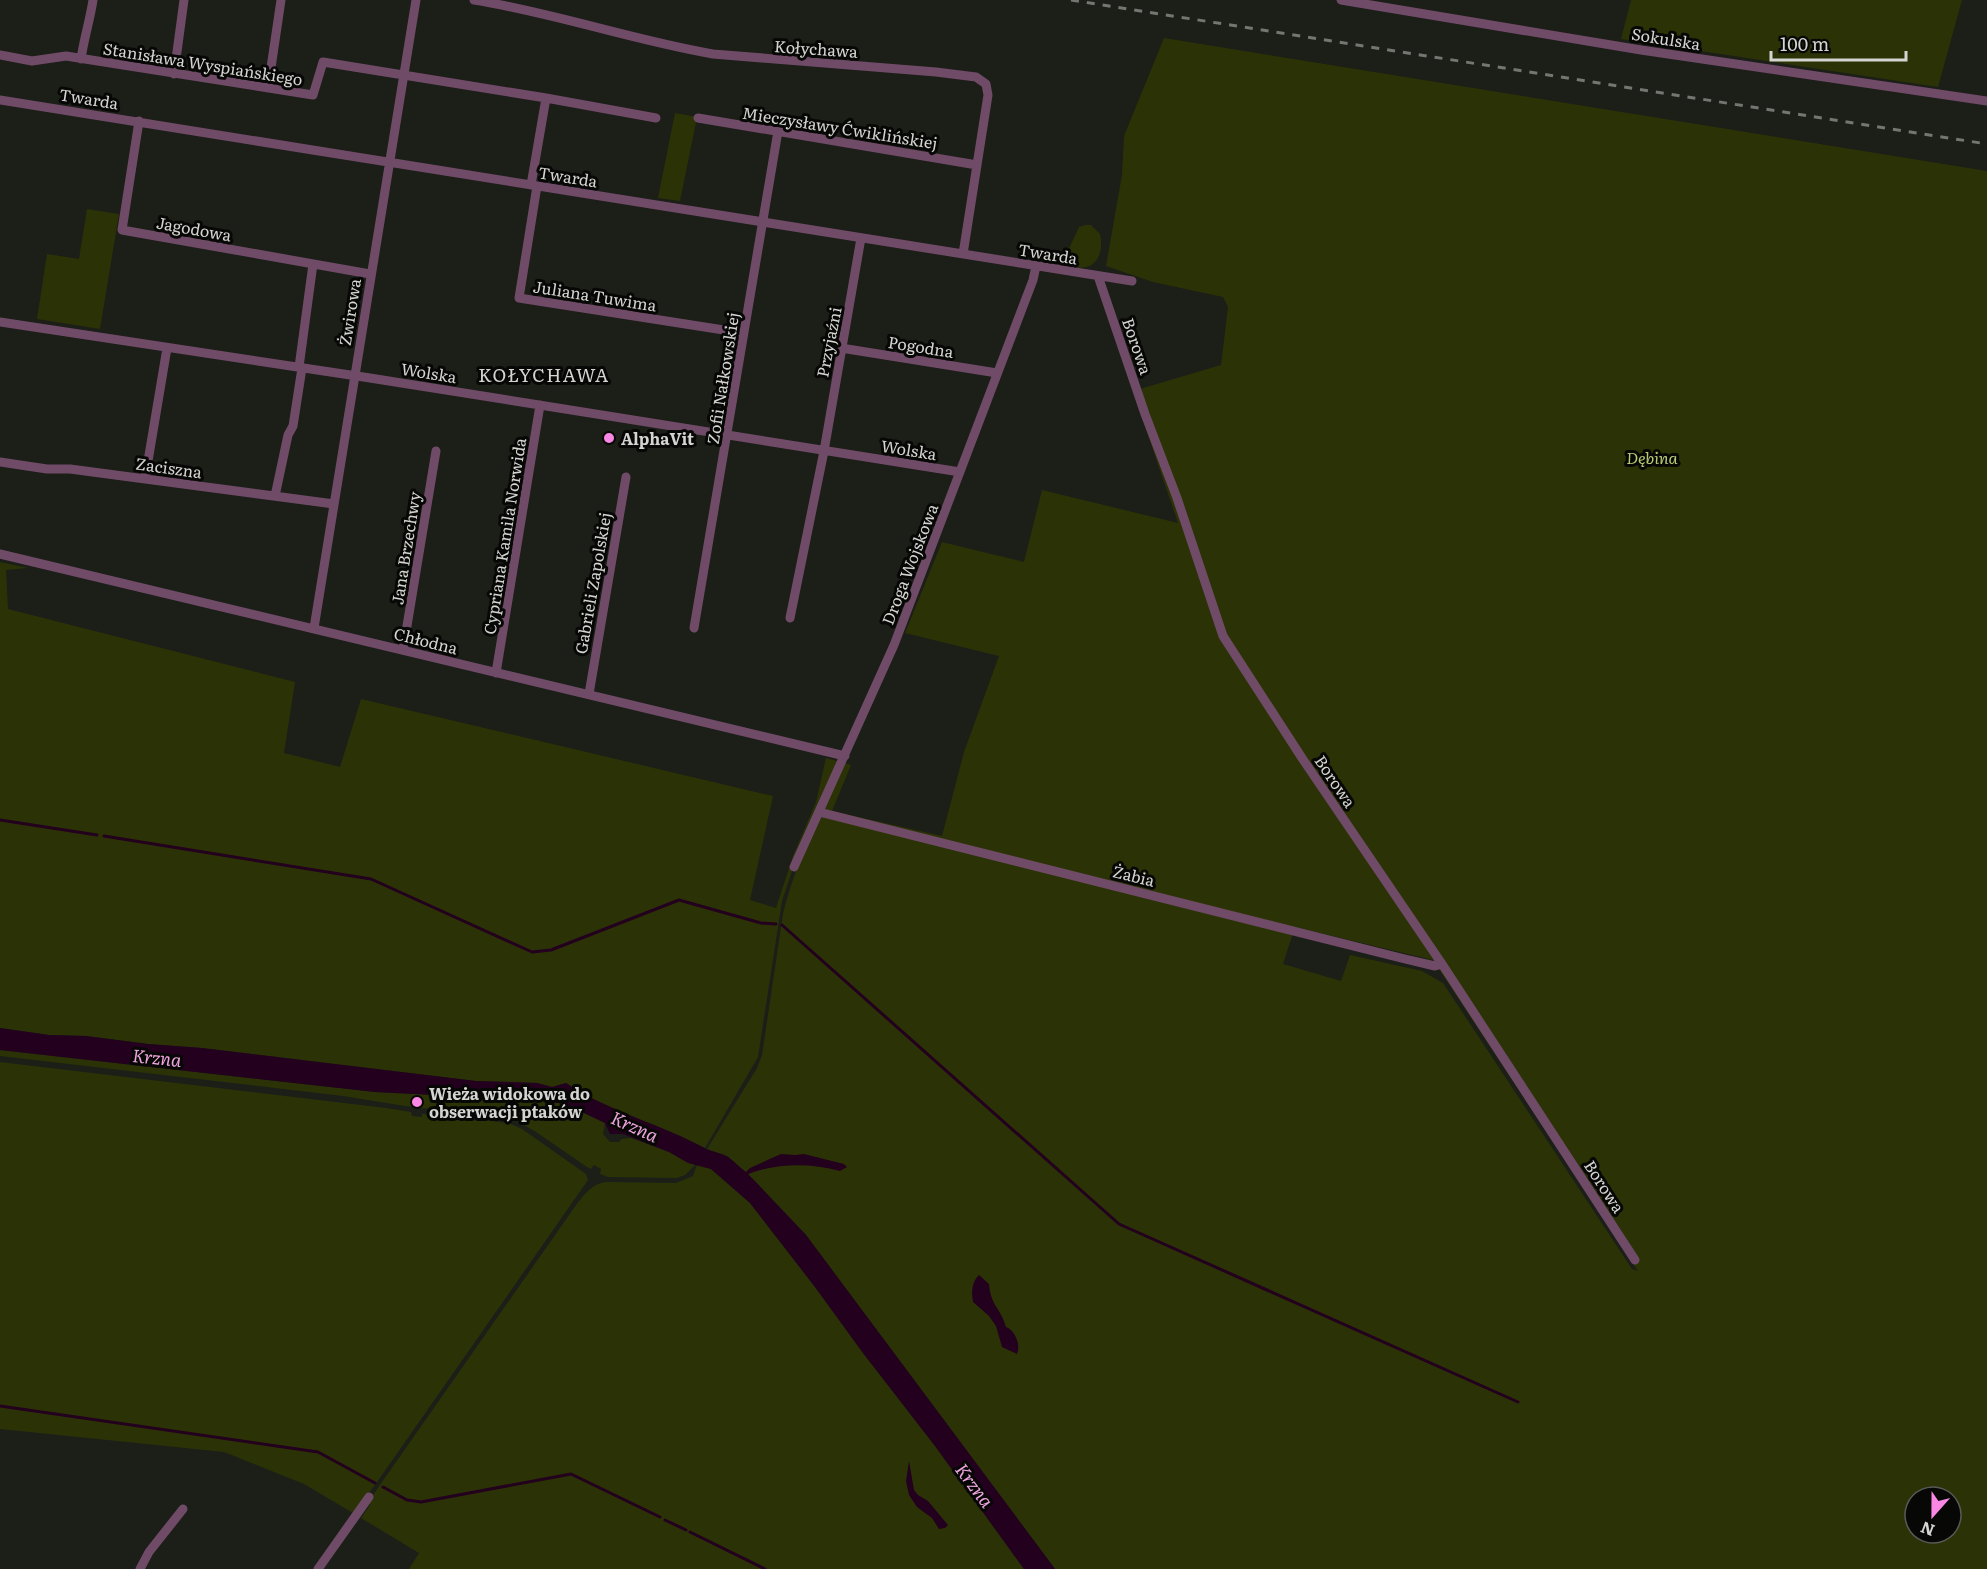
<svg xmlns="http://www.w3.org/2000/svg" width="1987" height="1569" font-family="Literata,serif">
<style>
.green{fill:#2b3306;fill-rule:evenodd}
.water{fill:#23001d}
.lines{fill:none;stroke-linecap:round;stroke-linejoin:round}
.stream{stroke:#23001d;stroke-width:3}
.street{stroke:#704b68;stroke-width:9}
.rail{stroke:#757671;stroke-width:3;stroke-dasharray:8 8;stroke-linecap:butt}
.poi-dot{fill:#fb87e5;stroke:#070806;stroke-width:2}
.labels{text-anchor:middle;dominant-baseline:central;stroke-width:6;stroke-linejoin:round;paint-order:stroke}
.street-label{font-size:16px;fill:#d4d5d1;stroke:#070806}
.poi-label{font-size:16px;font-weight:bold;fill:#d4d5d1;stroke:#070806;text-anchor:start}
.park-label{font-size:16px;font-style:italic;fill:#b9cc75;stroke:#070806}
.neighbourhood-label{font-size:18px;letter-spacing:1.5px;fill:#d4d5d1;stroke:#070806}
.water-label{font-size:18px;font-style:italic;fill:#eea4de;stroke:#070806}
</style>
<rect width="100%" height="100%" fill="#1c1e18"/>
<path class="green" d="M1631 0H1962L1938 87 1621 39Z
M1164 38 1987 171V1569H1055L806 1235 753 1179 727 1156 707 1149 757 1068 762 1055 783 914C796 860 821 813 845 763L851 765 832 811 942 836 964 752 999 656 905 633 942 542 1024 562 1042 490 1178 523 1133 391 1221 365 1228 307 1223 297 1153 282 1106 266 1122 175 1124 136ZM1295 927 1433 960 1638 1271 1632 1269 1443 983 1422 971 1350 955 1341 981 1283 964ZM1915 1497H1951V1533H1915Z
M675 113 697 117 680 201 658 198Z
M87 209 119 214 100 329 37 319 47 254 79 259Z
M1085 225H1091L1100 234C1105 255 1094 274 1070 266L1065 257 1079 227Z
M0 562 28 568 6 570 8 609 295 682 284 753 340 767 361 699 773 796 750 900 776 908 793 856 816 802 826 758 837 761 838 763 793 868 782 901 758 1057 705 1148C692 1141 680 1137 667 1131 634 1118 595 1103 566 1083L552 1087 537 1083 476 1081 202 1048 148 1044 86 1036 49 1035 0 1028Z
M0 1050 375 1092 536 1100 565 1104 605 1123 603 1134 610 1142H619L622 1139 631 1138 669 1152 695 1165 685 1175 677 1178 608 1177 600 1174 601 1169 594 1165 591 1169 587 1167 536 1132 512 1118 451 1110 421 1108V1103H416L415 1107 405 1106 343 1096 0 1056Z
M0 1062 386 1108 411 1112 412 1116 422 1117V1114L458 1116 511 1124 522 1129 586 1174 588 1180 375 1485 353 1513 304 1484 224 1452 0 1429Z
M697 1165 711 1169 750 1203 815 1287 863 1353 935 1446 1024 1569H409L419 1553 361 1518 370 1505 369 1501 382 1482 574 1208C583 1196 592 1183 607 1182L676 1183 693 1176Z"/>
<path class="water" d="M0 1028 49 1035 86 1036 148 1044 202 1048 476 1081 537 1083 552 1087 566 1083C609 1112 662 1124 706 1149 713 1152 722 1153 728 1157 734 1161 740 1168 746 1172L750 1168 781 1154 795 1155 804 1154 844 1164 847 1167 840 1171C810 1163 777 1163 748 1174L806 1235 1055 1569H1024L935 1446 863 1353 815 1287 750 1203 711 1169 688 1163 669 1152 623 1134H610L605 1123 565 1104 536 1100 375 1092 0 1050Z
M979 1275 989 1284C991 1307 1001 1308 1006 1327 1015 1330 1021 1345 1017 1354L1002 1347 996 1326 989 1316 973 1302C971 1293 972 1281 979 1275Z
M909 1461 914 1490 918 1495 928 1501 948 1525 945 1528 939 1529 932 1518 917 1507 909 1495 906 1481Z"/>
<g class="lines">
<path class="stream" d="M0 820 97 835
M104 836 371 879 532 952 551 950 679 900 761 923 776 924
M782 925 1119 1224 1518 1402
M0 1406 318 1452 375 1483
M383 1487 407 1500 421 1502 571 1474 660 1517
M665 1520 686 1530
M690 1532 765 1569"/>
<path class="street" d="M474 0C555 13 632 40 713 54L936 72 976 77 986 84 988 95 963 254
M1341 0 1641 50 1987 101
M0 55 32 61 66 56 313 95 323 62 546 98
M81 59C84 38 90 20 93 0
M174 74 184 0
M268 88 281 0
M0 100 1132 281
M698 118 977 165
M139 121 122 230 370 274
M531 185 546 98 656 118
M537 186 519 298 743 333
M1098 276 1145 414 1177 498 1223 636 1302 758 1442 964 1635 1260
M0 322 370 378 960 472
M841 348 997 373
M299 367 313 264
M0 462 47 469H70L334 504
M145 479 167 348
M275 496 288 435 293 426 302 368
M0 554 845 756
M790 618 824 451 861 238
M314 628 416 0
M694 628 778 131
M403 650 436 451
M496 673 540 405
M589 694 626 477
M819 812 1405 959 1435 966 1442 964
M794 867 894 645 1033 280 1036 266
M140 1569 149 1552 183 1509
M318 1569 369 1497"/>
<path class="rail" d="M1071 0 1987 144"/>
</g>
<g class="poi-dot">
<circle cx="609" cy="438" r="6"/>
<circle cx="417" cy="1102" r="6"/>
</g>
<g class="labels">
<g class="street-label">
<text transform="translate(1666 38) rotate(9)">Sokulska</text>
<text transform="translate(816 48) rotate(4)">Kołychawa</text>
<text transform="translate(203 63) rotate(9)">Stanisława Wyspiańskiego</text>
<text transform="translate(89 98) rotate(9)">Twarda</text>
<text transform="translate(840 127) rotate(9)">Mieczysławy Ćwiklińskiej</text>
<text transform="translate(568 176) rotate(9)">Twarda</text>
<text transform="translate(194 228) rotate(10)">Jagodowa</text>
<text transform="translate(1048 253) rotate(9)">Twarda</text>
<text transform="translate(595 295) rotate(9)">Juliana Tuwima</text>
<text transform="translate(349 312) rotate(-81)">Żwirowa</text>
<text transform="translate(828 342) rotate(-79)">Przyjaźni</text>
<text transform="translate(921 346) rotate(9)">Pogodna</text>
<text transform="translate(1138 346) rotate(71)">Borowa</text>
<text transform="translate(429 372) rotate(9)">Wolska</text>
<text transform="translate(722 378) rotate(-81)">Zofii Nałkowskiej</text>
<text transform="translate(909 449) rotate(9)">Wolska</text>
<text transform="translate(169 467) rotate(8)">Zaciszna</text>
<text transform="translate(504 536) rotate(-81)">Cypriana Kamila Norwida</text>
<text transform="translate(405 548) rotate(-81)">Jana Brzechwy</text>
<text transform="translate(909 564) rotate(-69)">Droga Wojskowa</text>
<text transform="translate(592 583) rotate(-80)">Gabrieli Zapolskiej</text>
<text transform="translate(426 640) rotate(14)">Chłodna</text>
<text transform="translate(1336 781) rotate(56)">Borowa</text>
<text transform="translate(1134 875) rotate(14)">Żabia</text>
<text transform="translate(1605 1186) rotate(57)">Borowa</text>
</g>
<g class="poi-label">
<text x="621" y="438">AlphaVit</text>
<text x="429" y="1093">Wieża widokowa do<tspan x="429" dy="18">obserwacji ptaków</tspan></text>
</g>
<g class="park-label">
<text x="1652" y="457">Dębina</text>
</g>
<g class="neighbourhood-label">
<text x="544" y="374">KOŁYCHAWA</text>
</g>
<g class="water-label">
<text transform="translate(157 1057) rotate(6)">Krzna</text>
<text transform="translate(635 1126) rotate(24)">Krzna</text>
<text transform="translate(975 1485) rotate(53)">Krzna</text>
</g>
</g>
<g transform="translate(1933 1515) rotate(201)"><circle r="28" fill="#070806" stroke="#595a57" stroke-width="1.5"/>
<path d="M0-4.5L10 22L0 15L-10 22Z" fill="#fb87e5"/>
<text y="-9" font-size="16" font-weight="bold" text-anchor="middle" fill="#d4d5d1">N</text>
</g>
<path d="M1771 51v9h135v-9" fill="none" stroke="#d4d5d1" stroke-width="3"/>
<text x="1780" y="51" font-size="18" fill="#d4d5d1" stroke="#070806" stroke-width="4.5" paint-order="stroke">100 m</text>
</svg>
